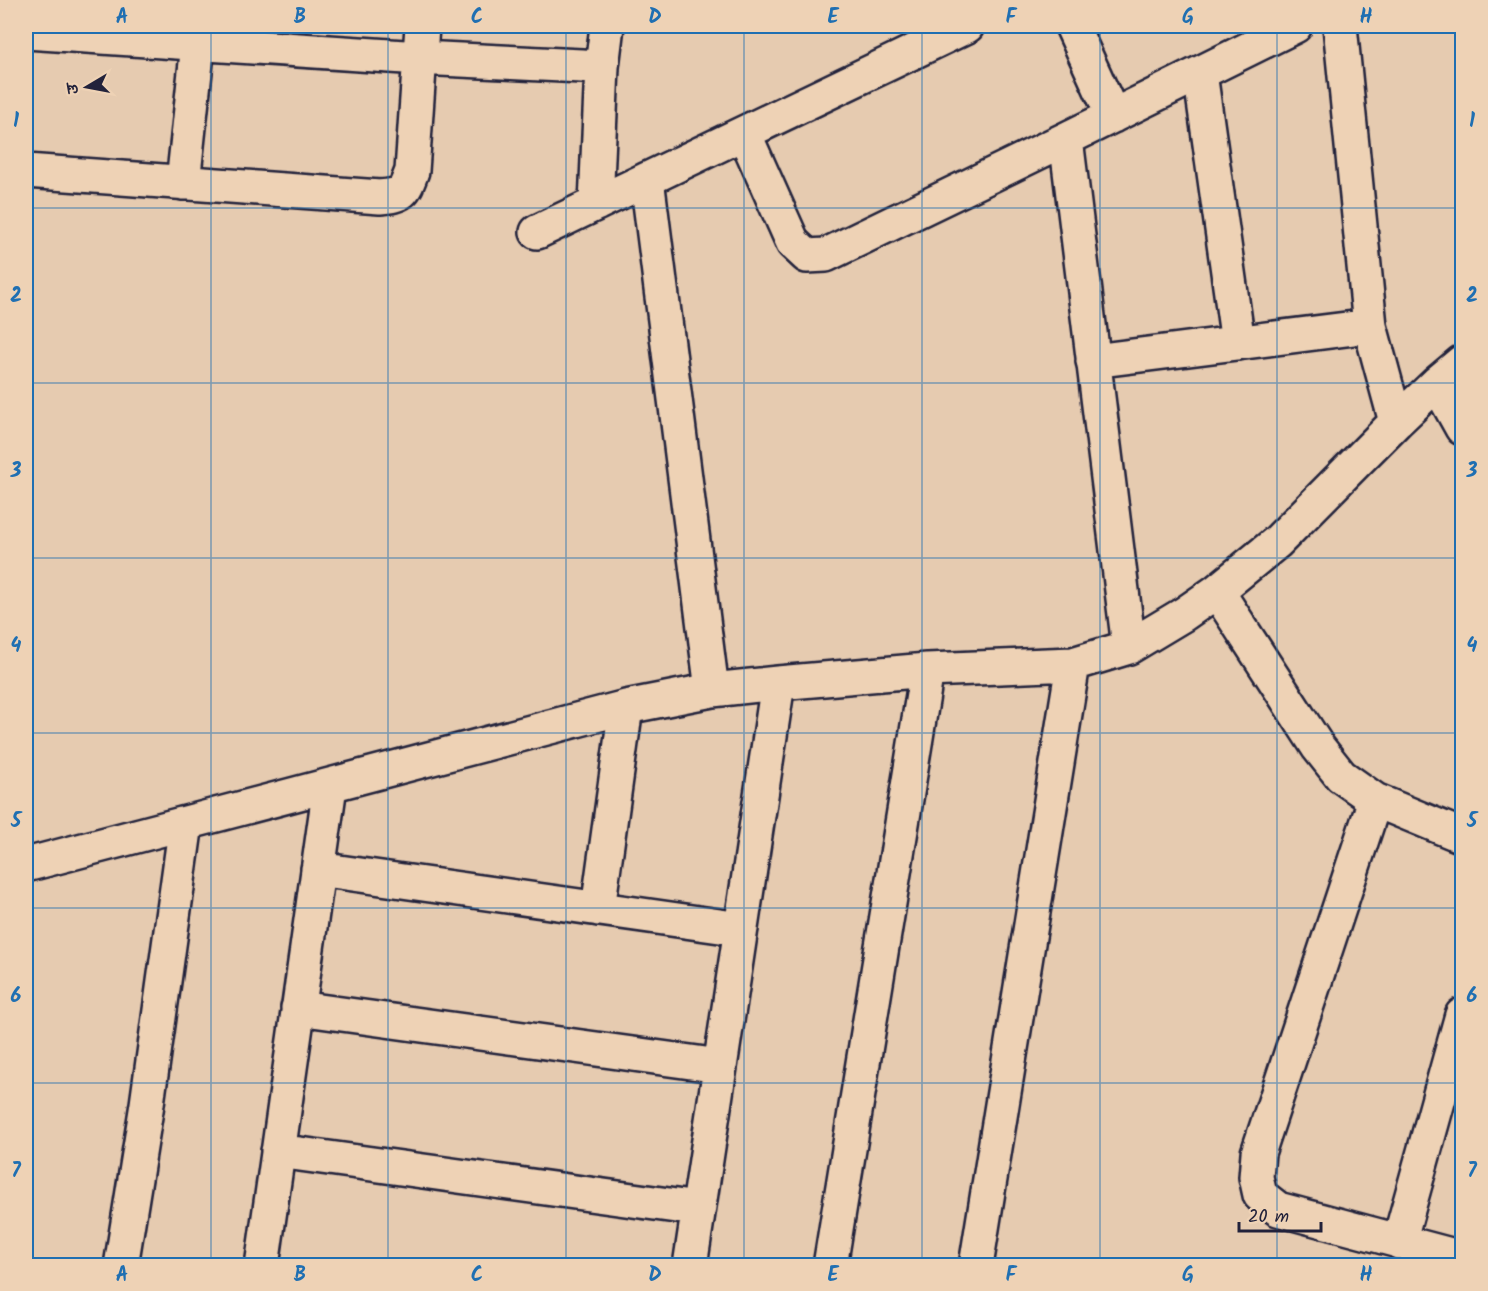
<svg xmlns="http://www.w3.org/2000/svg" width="1488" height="1291" font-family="Kalam,'Playpen Sans Deva',sans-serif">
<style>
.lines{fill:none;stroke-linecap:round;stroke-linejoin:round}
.minor-casing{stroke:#22223b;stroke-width:38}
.minor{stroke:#eed2b5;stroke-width:33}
.grid{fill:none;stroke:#1f6fb2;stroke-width:1.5;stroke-opacity:0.55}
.neatline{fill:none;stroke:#1f6fb2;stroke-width:2}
.grid-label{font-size:20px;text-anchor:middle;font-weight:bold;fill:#1f6fb2}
</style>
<rect width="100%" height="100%" fill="#e6cbb0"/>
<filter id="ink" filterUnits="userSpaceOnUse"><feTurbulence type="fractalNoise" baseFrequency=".0167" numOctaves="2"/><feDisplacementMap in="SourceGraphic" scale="12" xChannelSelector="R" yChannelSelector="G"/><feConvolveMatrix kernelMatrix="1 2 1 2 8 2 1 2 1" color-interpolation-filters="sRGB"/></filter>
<g filter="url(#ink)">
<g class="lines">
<g class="minor-casing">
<path id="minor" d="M1072 26 1113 116
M1340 26 1370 326 1396 422
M26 32 420 58 602 67
M1200 73 1238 343
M744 133 793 243 807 256 826 255 1066 139 1295 26
M1066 139 1129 647
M26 171 380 197C404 195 404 192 412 171L422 26
M647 179 712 690
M183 183 198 44
M596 204 602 67 607 26
M537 232 967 26
M1093 361 1370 326
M1437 383 1462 428
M1217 591 1318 747 1341 776 1375 800 1462 836
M1375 800 1258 1153 1256 1177 1260 1195 1278 1209 1462 1258
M26 865 626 707 712 690 778 683 927 670 1073 664 1129 647 1184 614 1217 591 1277 542 1396 422 1437 383 1462 362
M318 869 741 929
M598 909 626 707
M298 1008 720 1066
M278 1151 698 1209
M1399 1242 1462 1015
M121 1266 147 1104 186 823
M262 1266 330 786
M690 1266 778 683
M830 1266 927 670
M976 1266 1073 664"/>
</g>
<use href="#minor" class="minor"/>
</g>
</g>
<path class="grid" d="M211 26V1266M388 26V1266M566 26V1266M744 26V1266M922 26V1266M1100 26V1266M1277 26V1266M26 208H1462M26 383H1462M26 558H1462M26 733H1462M26 908H1462M26 1083H1462"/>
<rect width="1488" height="1291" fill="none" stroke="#eed2b5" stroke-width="66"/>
<g transform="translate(87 87) rotate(260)" stroke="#eed2b5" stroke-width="4.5" paint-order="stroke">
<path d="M0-4.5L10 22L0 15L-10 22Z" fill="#22223b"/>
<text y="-9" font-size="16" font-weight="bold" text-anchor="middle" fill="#22223b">उ</text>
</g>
<path d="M1239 1222v9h82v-9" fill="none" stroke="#22223b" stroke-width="3"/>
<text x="1248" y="1222" font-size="18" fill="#22223b" stroke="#eed2b5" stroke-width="4.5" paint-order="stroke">20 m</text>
<rect x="33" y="33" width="1422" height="1225" class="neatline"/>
<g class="grid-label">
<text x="122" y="23">A</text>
<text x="300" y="23">B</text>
<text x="477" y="23">C</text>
<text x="655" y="23">D</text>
<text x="833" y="23">E</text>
<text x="1011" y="23">F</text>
<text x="1188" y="23">G</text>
<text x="1366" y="23">H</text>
<text x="16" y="127">1</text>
<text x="1472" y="127">1</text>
<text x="16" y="302">2</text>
<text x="1472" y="302">2</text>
<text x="16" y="477">3</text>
<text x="1472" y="477">3</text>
<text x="16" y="652">4</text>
<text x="1472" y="652">4</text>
<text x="16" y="827">5</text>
<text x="1472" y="827">5</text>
<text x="16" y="1002">6</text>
<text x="1472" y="1002">6</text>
<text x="16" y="1177">7</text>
<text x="1472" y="1177">7</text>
<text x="122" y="1281">A</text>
<text x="300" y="1281">B</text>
<text x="477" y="1281">C</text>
<text x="655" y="1281">D</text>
<text x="833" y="1281">E</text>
<text x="1011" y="1281">F</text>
<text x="1188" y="1281">G</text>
<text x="1366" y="1281">H</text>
</g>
</svg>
